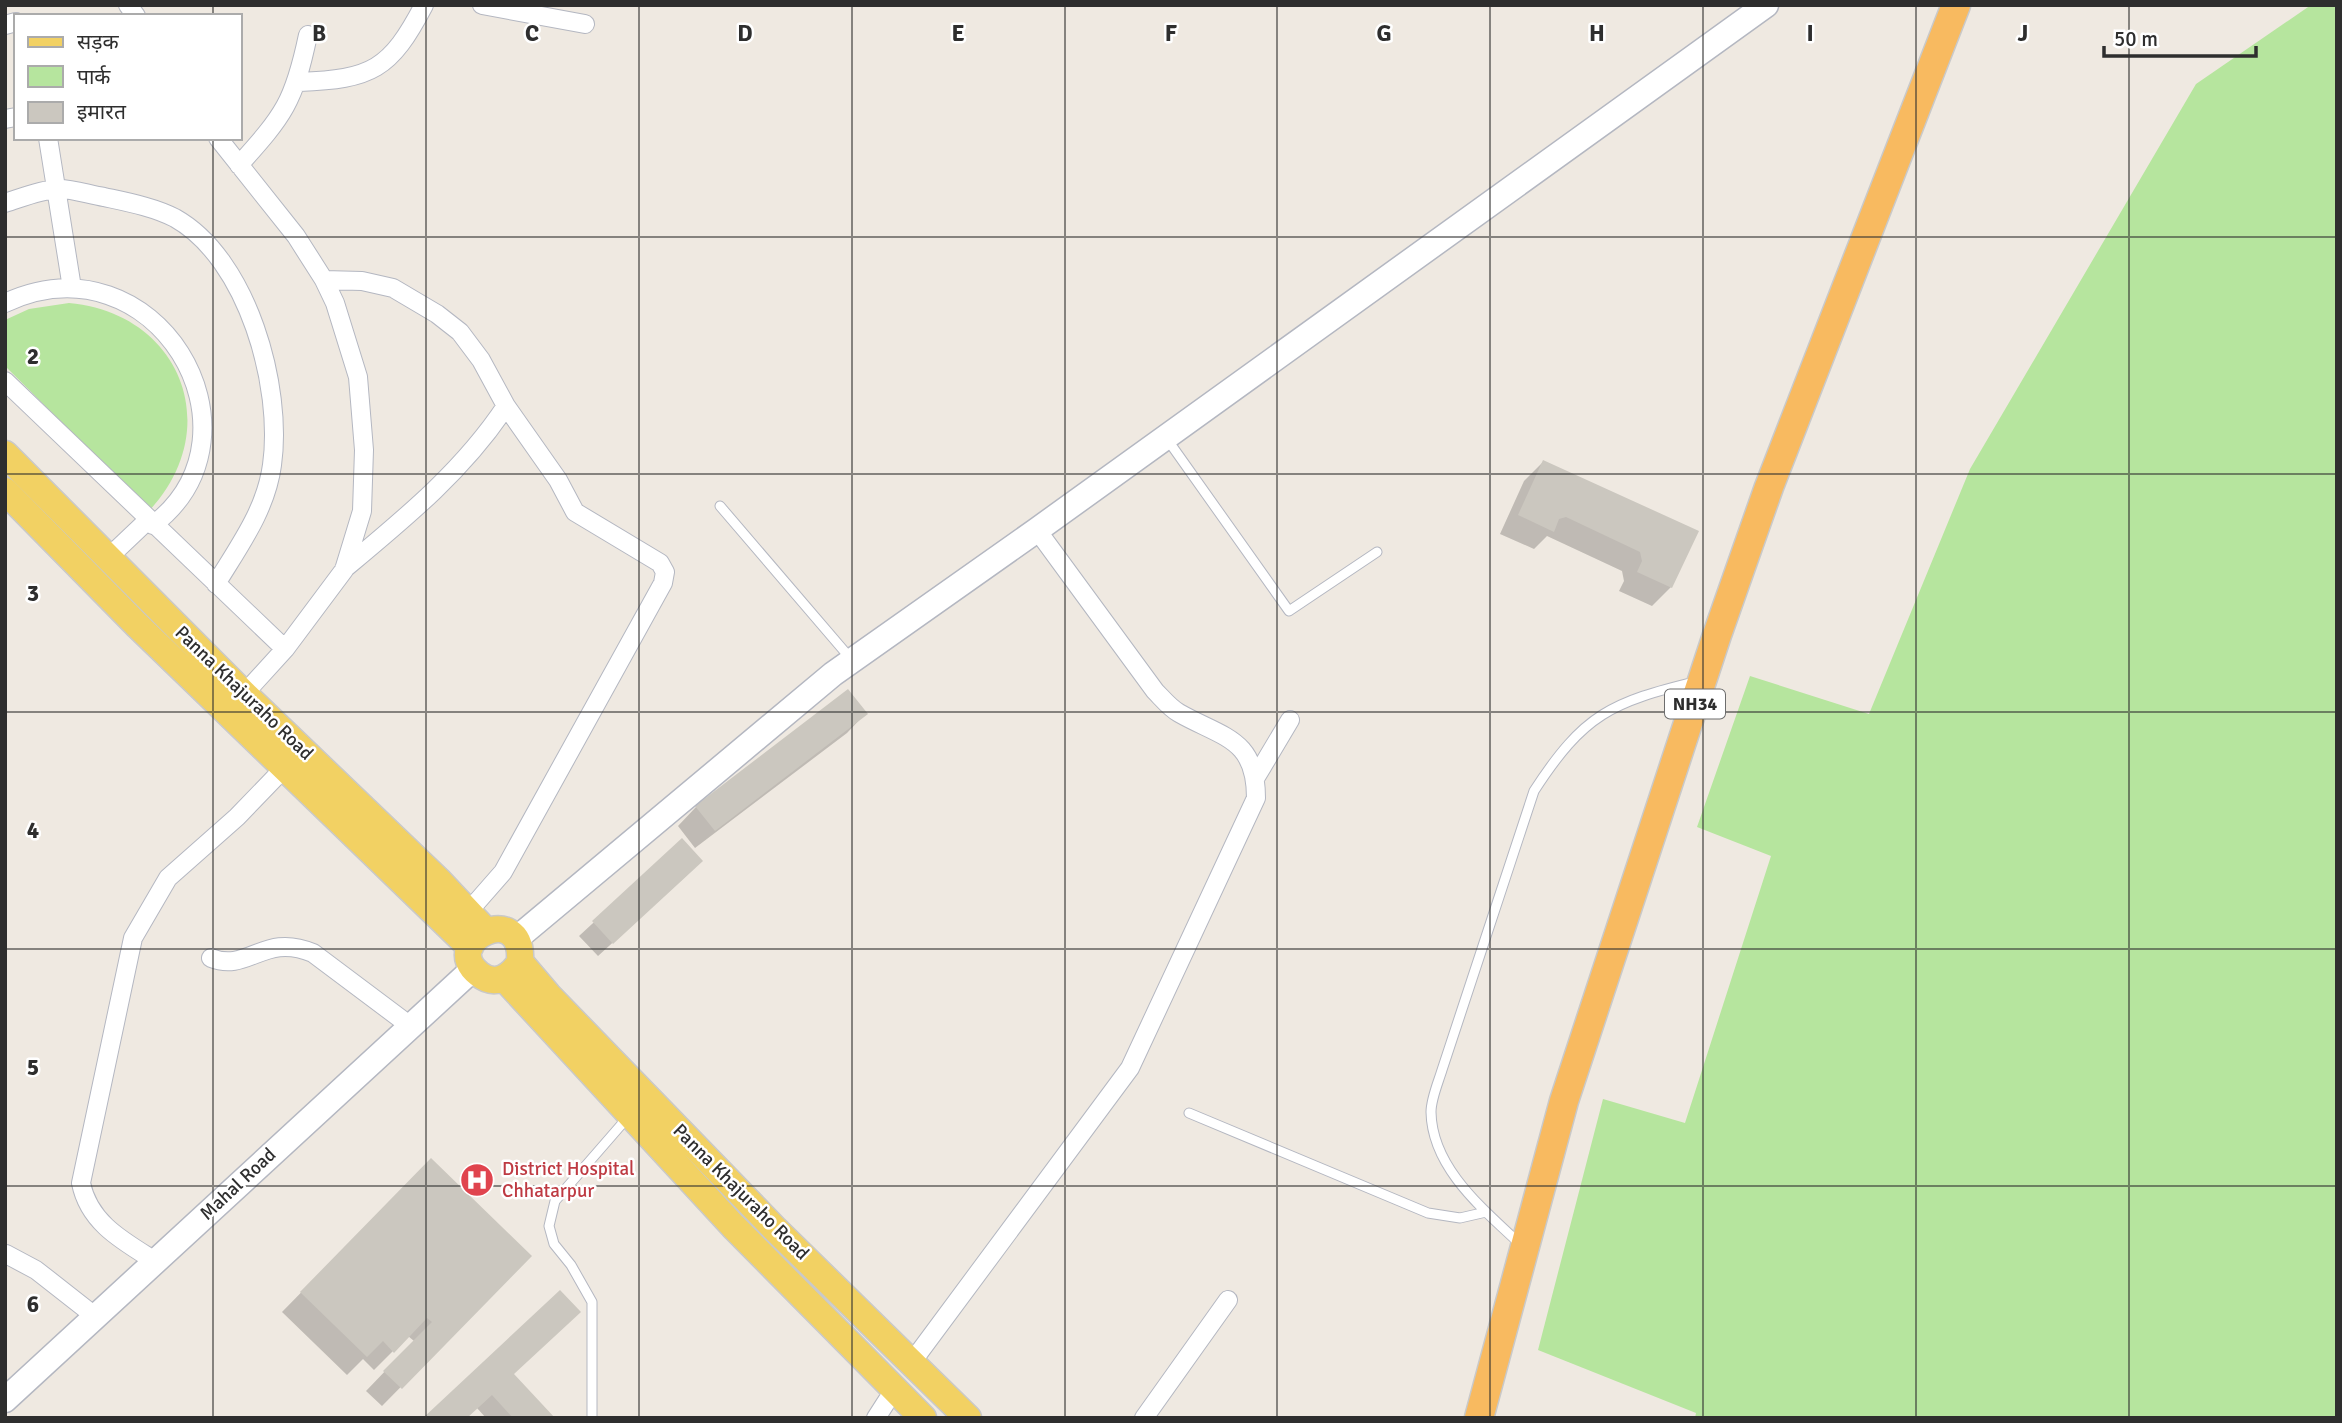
<svg xmlns="http://www.w3.org/2000/svg" width="2342" height="1423" font-family="Signika,'Noto Sans Devanagari',sans-serif">
<style>
.green{fill:#b6e59e}
.shadow{fill:#0003}
.building{fill:#cbc7bf}
.lines{fill:none;stroke-linecap:round;stroke-linejoin:round}
.service-casing{stroke:#b4b7c1;stroke-width:11}
.minor-casing{stroke:#b4b7c1;stroke-width:20}
.secondary-casing{stroke:#b4b7c1;stroke-width:27}
.primary-casing{stroke:#c9c9c9;stroke-width:29}
.trunk-casing{stroke:#c9c9c9;stroke-width:31}
.service{stroke:#fff;stroke-width:9}
.minor{stroke:#fff;stroke-width:18}
.secondary{stroke:#fff;stroke-width:24}
.primary{stroke:#f2d163;stroke-width:26}
.trunk{stroke:#f8ba60;stroke-width:28}
.grid{fill:none;stroke:#2e2e2e;stroke-width:2;stroke-opacity:0.55}
.labels{text-anchor:middle;dominant-baseline:central;stroke-width:5;stroke-linejoin:round;paint-order:stroke}
.shield{fill:#fff;stroke:#6d6d6d;stroke-width:2}
.shield-label{font-size:18px;font-weight:bold;fill:#2e2e2e}
.street-label{font-size:19px;fill:#2e2e2e;stroke:#fff}
.health-label{font-size:19px;fill:#be3a42;stroke:#fff;text-anchor:start}
.grid-label{font-size:23px;text-anchor:middle;font-weight:bold;fill:#2e2e2e;stroke:#fff;stroke-width:5;stroke-linejoin:round;paint-order:stroke}
</style>
<rect width="100%" height="100%" fill="#efe9e1"/>
<path class="green" d="M2311 5H2337V1418H1695L1696 1413 1538 1350 1603 1099 1685 1123 1771 856 1697 827 1750 676 1869 714 1970 469 2196 84Z
M69 303C180 313 226 427 150 510L5 366V320L29 309Z"/>
<path class="shadow" d="M1543 462 1696 532 1671 587 1652 606 1619 591 1624 581 1622 571 1547 536 1534 549 1500 534 1524 481Z
M865 714 847 733 695 848 678 826 696 807Z
M682 841 687 875 598 956 579 936Z
M431 1160 530 1256 382 1406 366 1391 414 1341 408 1336 374 1370 363 1359 347 1375 282 1312Z
M512 1375 553 1418H486L477 1408Z"/>
<path class="building" d="M1543 460 1699 531 1672 588 1637 572 1642 561 1640 552 1566 517 1559 519 1554 532 1518 515Z
M848 689 868 714 715 831 695 806Z
M682 838 703 861 613 944 592 921Z
M431 1158 532 1256 402 1389 383 1371 432 1322 427 1318 394 1353 383 1341 367 1357 300 1292Z
M560 1290 581 1312 514 1374 555 1418H513L492 1395 467 1418H423Z"/>
<g class="lines">
<g class="service-casing">
<path id="service" d="M1167 439 1289 611 1377 552
M720 506 851 659
M1189 1113 1428 1213 1460 1218 1486 1212
M1520 1244C1483 1209 1432 1168 1431 1112 1431 1099 1438 1083 1442 1070L1534 791C1584 714 1611 702 1698 681
M592 1418V1302L571 1265 554 1244 549 1226 555 1201 628 1117"/>
</g>
<g class="minor-casing">
<path id="minor" d="M128 5 136 16
M482 5 585 24
M5 25 16 22
M299 82C372 79 390 70 424 5
M5 119 16 117
M48 138 72 288
M218 138 296 236 324 280 335 303 358 377 364 450 362 511 344 570 285 649 244 694
M239 165C284 115 294 102 308 35
M5 203C21 198 40 190 57 189 71 188 90 195 104 197 127 202 154 207 175 218 248 259 283 387 272 465 266 510 239 546 216 584
M324 280 362 281 393 288 437 314 460 332 481 360 506 406 558 480 575 512 660 563 665 572 663 583 503 872 468 912
M5 303C155 233 273 433 153 525
M5 381 285 649
M109 557 148 520
M344 569C404 519 463 471 506 406
M1256 777 1290 720
M211 958C249 973 263 932 313 953L409 1025
M6 1254 36 1270 96 1317
M155 1261C123 1241 89 1223 81 1183L133 938 168 878 237 817 291 761
M912 1362 1130 1068 1256 798C1256 738 1223 738 1179 713 1170 708 1162 698 1155 691L1037 530
M876 1418 894 1390
M1144 1418 1228 1300"/>
</g>
<g class="secondary-casing">
<path id="secondary" d="M516 939 833 674 1037 530 1766 5
M5 1400 473 969"/>
</g>
<g class="primary-casing">
<path id="primary" d="M5 454 244 694 439 881 485 930
M5 491 137 625 470 947
M520 962C511 977 495 987 479 974 438 942 524 898 520 962L548 995 774 1228 968 1418
M504 978 733 1226 923 1418"/>
</g>
<g class="trunk-casing">
<path id="trunk" d="M1479 1418 1564 1101 1717 635 1769 487 1956 5"/>
</g>
<use href="#service" class="service"/>
<use href="#minor" class="minor"/>
<use href="#secondary" class="secondary"/>
<use href="#primary" class="primary"/>
<use href="#trunk" class="trunk"/>
</g>
<path class="grid" d="M213 5V16M426 5V1418M639 5V1418M852 5V1418M1065 5V1418M1277 5V1418M1490 5V1418M1703 5V1418M1916 5V1418M2129 5V1418M213 138V1418M5 237H2337M5 474H2337M5 712H2337M5 949H2337M5 1186H2337"/>
<defs>
<g id="hospital-disc" transform="scale(1.75)"><circle r="9.5" fill="#e0444e" stroke="#fff"/><path d="M-5-5h3v3.5h4V-5h3V5h-3V1.5h-4V5h-3Z" fill="#fff"/></g>
</defs>
<g fill-rule="evenodd">
<use href="#hospital-disc" x="477" y="1180"/>
</g>
<g class="labels">
<rect class="shield" x="1665" y="689.5" width="60" height="29" rx="5"/>
<g class="shield-label">
<text x="1695" y="704">NH34</text>
</g>
<g class="street-label">
<text transform="translate(244 693) rotate(44)">Panna Khajuraho Road</text>
<text transform="translate(238 1184) rotate(-43)">Mahal Road</text>
<text transform="translate(741 1192) rotate(45)">Panna Khajuraho Road</text>
</g>
<g class="health-label">
<text x="502" y="1169">District Hospital<tspan x="502" dy="22">Chhatarpur</tspan></text>
</g>
</g>
<g class="grid-label">
<text x="319" y="41">B</text>
<text x="532" y="41">C</text>
<text x="745" y="41">D</text>
<text x="958" y="41">E</text>
<text x="1171" y="41">F</text>
<text x="1384" y="41">G</text>
<text x="1597" y="41">H</text>
<text x="1810" y="41">I</text>
<text x="2023" y="41">J</text>
<text x="33" y="364">2</text>
<text x="33" y="601">3</text>
<text x="33" y="838">4</text>
<text x="33" y="1075">5</text>
<text x="33" y="1312">6</text>
</g>
<rect width="2342" height="1423" fill="none" stroke="#2e2e2e" stroke-width="14"/>
<rect x="14" y="14" width="228" height="126" fill="#ffffff" stroke="#ababab" stroke-width="2"/>
<rect x="28" y="37" width="35" height="10" fill="#f2d163" stroke="#ababab" stroke-width="2"/>
<text x="77" y="49" font-size="21" fill="#2e2e2e">सड़क</text>
<rect x="28" y="66" width="35" height="21" fill="#b6e59e" stroke="#ababab" stroke-width="2"/>
<text x="77" y="84" font-size="21" fill="#2e2e2e">पार्क</text>
<rect x="28" y="102" width="35" height="21" fill="#cbc7bf" stroke="#ababab" stroke-width="2"/>
<text x="77" y="119" font-size="21" fill="#2e2e2e">इमारत</text>
<path d="M2104 46v10h152v-10" fill="none" stroke="#2e2e2e" stroke-width="3.5"/>
<text x="2114" y="46" font-size="21" fill="#2e2e2e" stroke="#ffffff" stroke-width="5" paint-order="stroke">50 m</text>
</svg>
